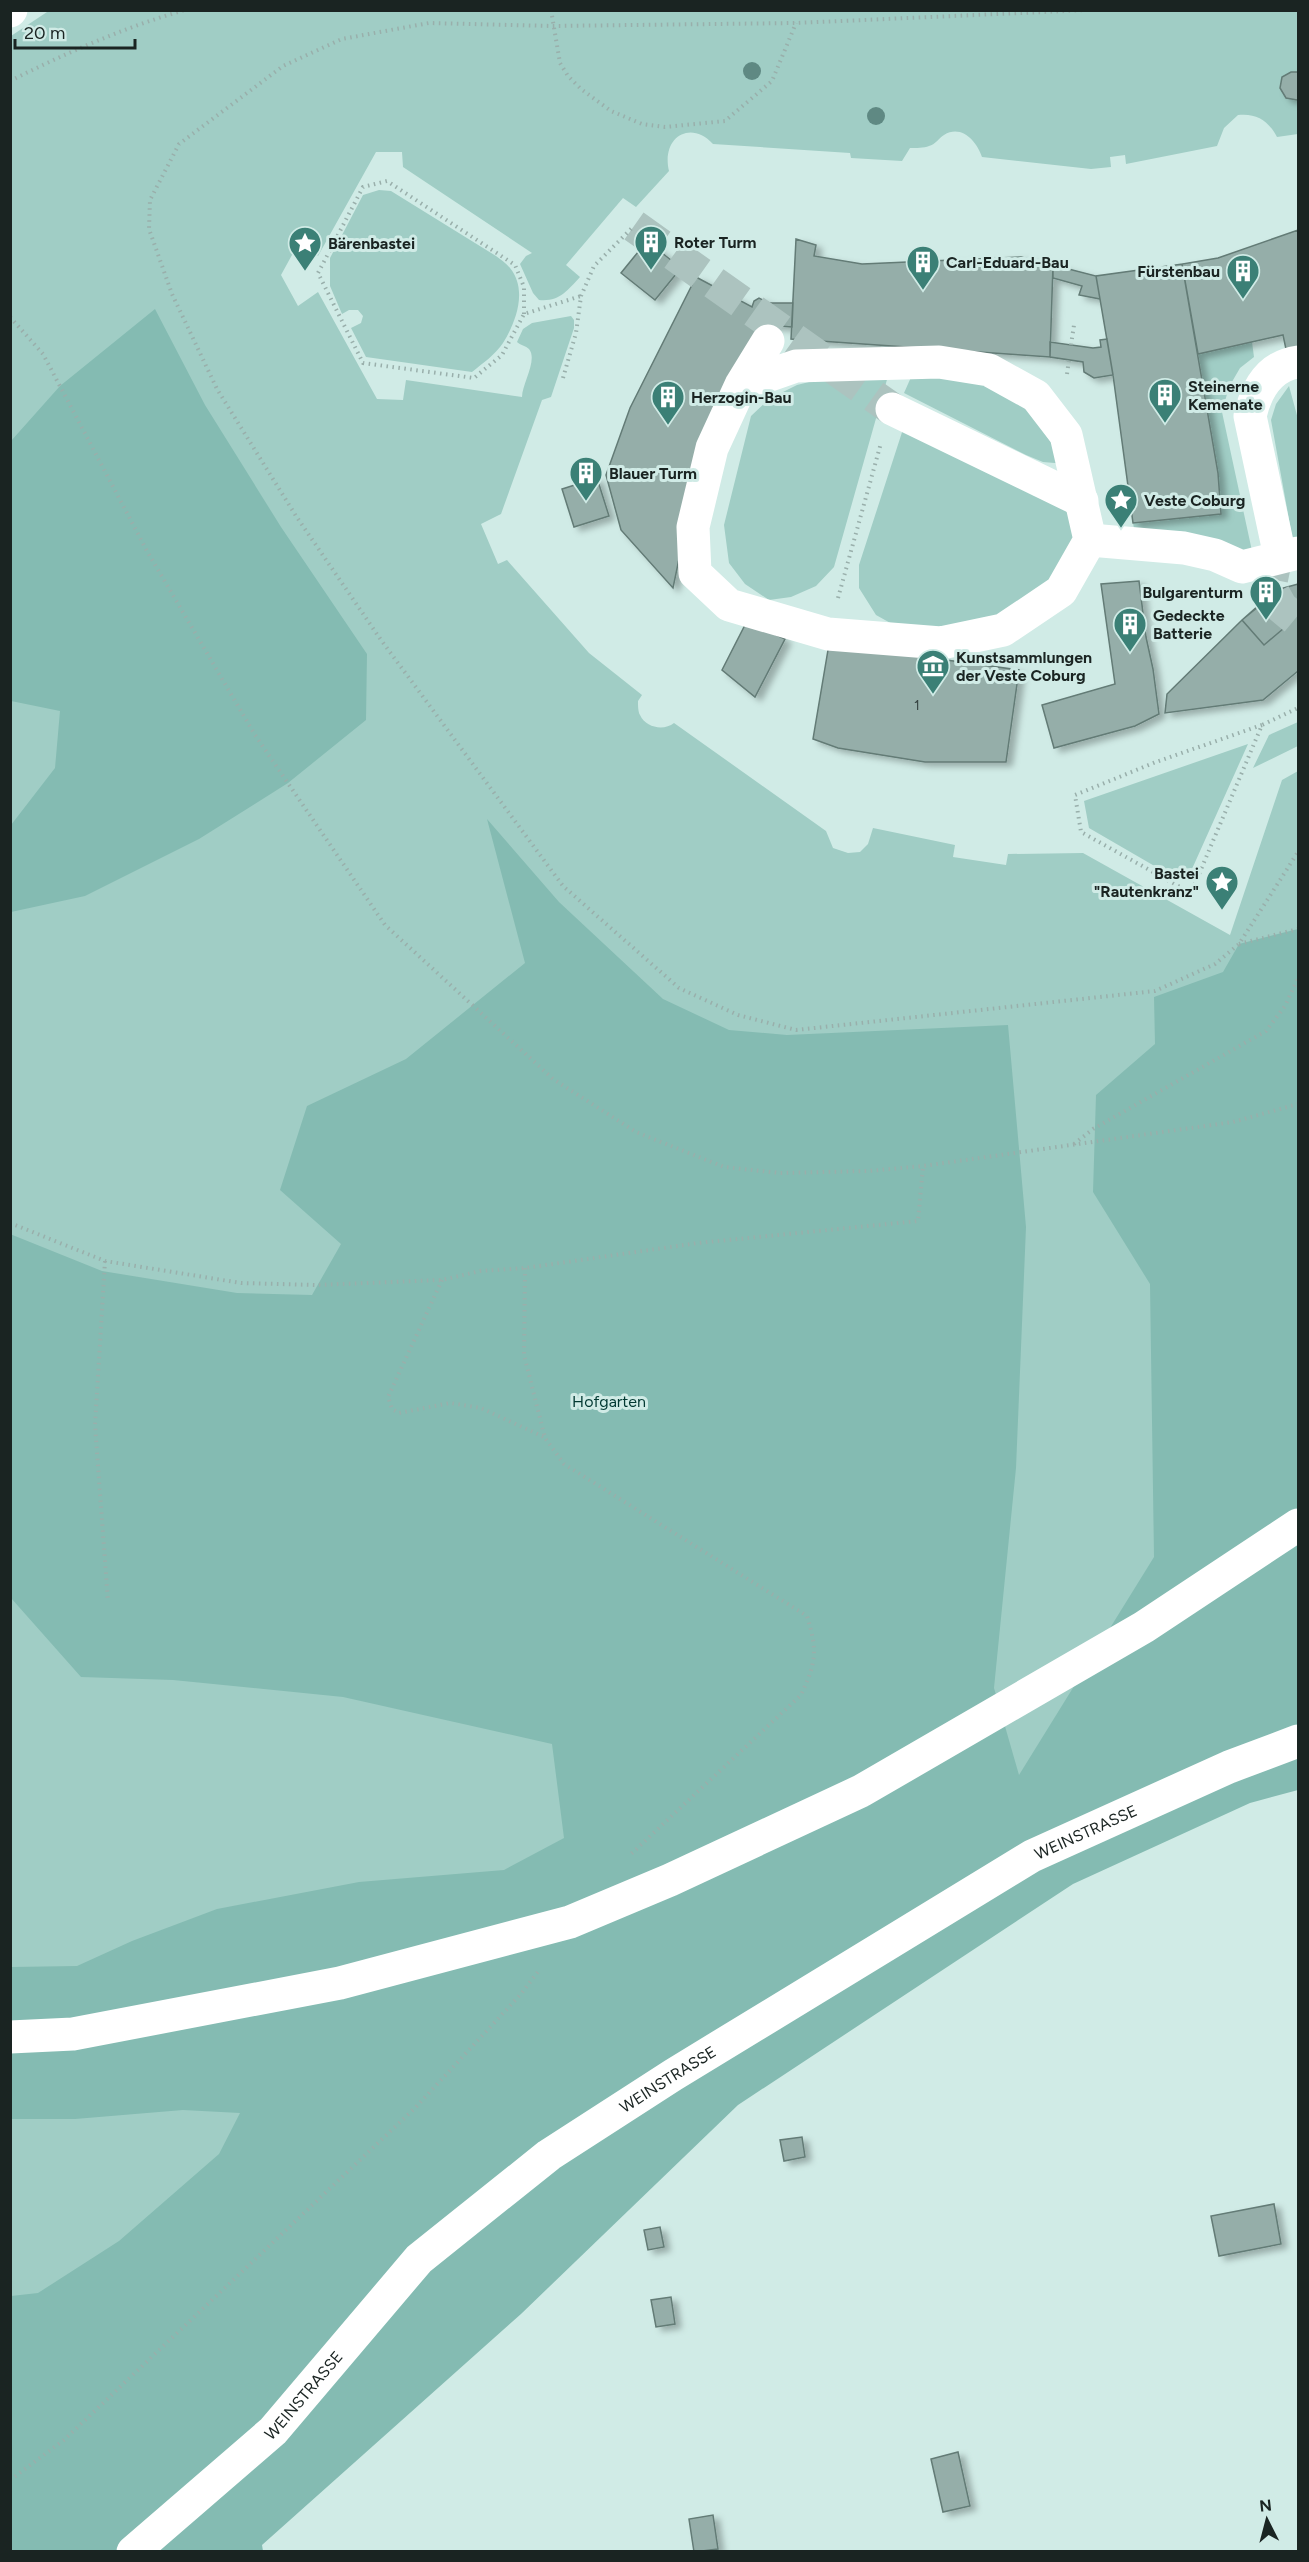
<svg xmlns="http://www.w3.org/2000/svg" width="1309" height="2562" font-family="Figtree,sans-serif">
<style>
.green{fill:#a0cdc5}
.forest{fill:#84bbb2}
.building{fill:#95aea9;stroke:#637b76;stroke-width:1.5;filter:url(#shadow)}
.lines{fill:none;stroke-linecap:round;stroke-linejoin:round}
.minor-tunnel{stroke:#acc3bf;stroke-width:33;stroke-dasharray:33 16;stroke-linecap:butt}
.path{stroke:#99afab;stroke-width:4;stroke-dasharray:1.5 4.5;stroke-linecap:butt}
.minor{stroke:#fff;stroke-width:33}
.tree{fill:#5f8983}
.labels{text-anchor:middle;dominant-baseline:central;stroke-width:6;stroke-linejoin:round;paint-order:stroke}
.number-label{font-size:14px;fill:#394644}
.poi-label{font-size:16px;font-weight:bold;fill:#1a2422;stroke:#d0ebe6;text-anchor:start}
.park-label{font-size:16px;fill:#023932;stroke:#d0ebe6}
.street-label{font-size:16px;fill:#1a2422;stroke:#d0ebe6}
</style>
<defs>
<filter id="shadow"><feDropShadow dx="6" dy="4" stdDeviation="3" flood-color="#0004"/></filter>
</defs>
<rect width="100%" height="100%" fill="#d0ebe6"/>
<path class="green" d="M50 10 1298 11V134L1277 137C1268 120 1256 113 1238 115L1224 128 1217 146 1126 164 1125 155 1110 157 1111 167 1091 169 982 157C977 142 962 124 944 135 939 138 935 145 929 146 924 148 916 148 910 148L902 161 851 158 850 153 713 144C690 119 661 138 669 171L636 207 623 198 566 265 580 277C567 291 559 302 539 300L533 293 520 264 526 256 532 253 403 167 402 152H376L318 256 298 244 281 275 298 306 318 292 377 399 403 400 406 380 522 397C522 384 538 360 529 349 526 346 520 345 517 342L523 329 532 323 571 316 574 320V328L551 397 542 400 501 514 481 524 498 564 507 560 589 653 642 695 638 701C638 705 638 712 640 715 646 728 664 731 674 723L826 831 833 848 848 853 860 852 868 844 873 828 955 845 953 857 1006 865 1008 854 1083 853 1230 935 1282 780 1298 771V1724L11 2552V36Z
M379 190 391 191 496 256C500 259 506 263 510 268 528 290 516 322 503 343 495 355 483 363 472 372L366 357 351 328 361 323 363 316 358 310H349L342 314 330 286V258L363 195Z
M1252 342 1254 357 1240 368 1229 387 1222 412 1252 551 1240 554 1180 531 1135 534 1133 523 1221 514 1218 473 1198 354Z
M845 373 888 376 834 567 816 586 791 597 769 600 745 584 729 563 724 525 751 416 769 399 797 385Z
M912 375 997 382 1018 395 1066 464 1043 462 1026 455 904 393Z
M1289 386 1298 419V546L1294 547 1271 420 1276 404Z
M905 423 1086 518 1035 607 958 634 894 625 876 615 859 588V565Z
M1298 722V746L1253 768 1269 735Z
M1248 744 1192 869 1184 877 1170 875 1089 828 1084 801Z"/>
<path class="forest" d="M155 309 205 405 281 527 367 654 366 720 288 783 199 839 85 896 11 912V825L55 768 60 711 11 701V441L60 386Z
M487 819 559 902 663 999 729 1030 787 1035 1008 1025 1026 1227 1016 1468 994 1688 1019 1775 1154 1557 1150 1284 1093 1192 1096 1095 1155 1044 1154 997 1223 972 1239 944 1298 929V1790L1250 1803 1073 1884 738 2105 521 2314 262 2545 263 2551H11V2296L38 2293 119 2241 219 2154 240 2113 183 2110 75 2119H11V1967L77 1966 132 1941 217 1909 359 1882 504 1870 564 1838 552 1744 343 1697 173 1680 81 1677 11 1598 10 1234 102 1271 237 1293 312 1295 341 1244 280 1190 307 1106 406 1059 525 963Z"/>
<path class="building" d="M1291 72H1298V99L1297 100 1286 98 1280 88 1282 77Z
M1298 230V351L1287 354 1283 335 1198 354 1182 264 1218 258Z
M796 239 816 245 814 256 862 264 1021 257 1053 265 1050 357 791 339Z
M647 241 681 268 655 300 621 273Z
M1182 264 1218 473 1221 514 1133 523 1113 375 1096 276Z
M1053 265 1096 276 1100 299 1079 295 1082 286 1053 278Z
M696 277 752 307 754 301 759 298 769 303H793L792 327 766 325 703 443 673 588 621 530 606 475 630 408Z
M1107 339 1113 375 1094 378 1084 372 1083 362 1050 357V342L1093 348 1101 347 1100 340Z
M597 478 609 516 574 527 562 489Z
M1139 581 1146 637 1153 669 1159 714 1135 726 1054 748 1042 705 1115 684 1101 584Z
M1298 584V671L1263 700 1165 713 1167 694 1242 620 1280 589Z
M1268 597 1290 623 1264 645 1242 620Z
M747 621 785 639 755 697 722 670Z
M829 644 1019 670 1006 762H925L838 748 813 739Z
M802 2137 805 2157 784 2161 780 2140Z
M1274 2204 1281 2244 1219 2256 1211 2216Z
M660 2227 664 2247 648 2250 644 2230Z
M671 2297 675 2324 656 2327 651 2300Z
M958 2452 970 2506 943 2512 931 2459Z
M713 2515 718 2549 694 2552 689 2519Z"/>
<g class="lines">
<path class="minor-tunnel" d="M634 226 892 409
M1278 547 1270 587 1281 607 1298 621"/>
<path class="path" d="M551 10 560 63 568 76 581 89 611 111 642 124 665 127 725 121 772 81 796 23
M1088 10 796 23 552 26 429 23 342 39 283 66 179 144 150 200 149 229 172 294 217 389 296 516 381 640 563 886 679 988 738 1015 796 1030 1155 991 1215 964 1239 944 1298 852
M10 81C66 53 125 27 185 10
M524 314V287L515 265 387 181 363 187 318 273 363 363 474 378 502 355 524 314 581 296
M10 317 43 354 147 551 255 735 385 925 553 1079 636 1132 724 1167 780 1173 869 1171 923 1166 1233 1122 1298 1104
M1071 345 1074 325
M1067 374 1069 360
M563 378 576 333 581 296 594 266 634 226
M838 598 881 443
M1262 725 1156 762 1075 795 1081 832 1191 893 1262 725 1298 708
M1239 944 1298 929
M1074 1144 1093 1129 1266 1031 1285 1006 1298 978
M10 1223 105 1261 241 1283 316 1285 442 1280 480 1271 525 1268 698 1243 918 1221 923 1167
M105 1261 95 1425 108 1602
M525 1268 524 1355 545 1438 564 1464 807 1616C818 1652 816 1662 801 1695L630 1855
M442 1280 388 1397 392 1409 399 1413 450 1403 481 1408 544 1437
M10 2480 64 2440 415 2108 521 1994 540 1969"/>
<g class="minor">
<path d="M10 11 11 10"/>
<path d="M741 385 796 366 939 362 989 370 1036 396 1066 435 1090 540 1061 591 1003 630 941 643 828 634 729 605 695 573 693 527 712 448 741 385 768 341"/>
<path d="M892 409 1082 501"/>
<path d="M1090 540 1184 548 1215 555 1242 567 1298 553"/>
<path d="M1278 547 1250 416C1256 390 1269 366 1298 362"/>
<path d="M10 2037 73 2034 340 1983 570 1922 670 1880 861 1791 1144 1627 1298 1525"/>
<path id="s1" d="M133 2552 273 2431 419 2259 549 2155 673 2075 1032 1856 1229 1767 1298 1741"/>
</g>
</g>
<g class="tree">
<circle cx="752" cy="71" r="9"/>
<circle cx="876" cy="116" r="9"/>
</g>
<defs>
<g id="building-pin" transform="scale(1.725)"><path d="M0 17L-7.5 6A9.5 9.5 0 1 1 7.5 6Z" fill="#3b8076" stroke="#d0ebe6"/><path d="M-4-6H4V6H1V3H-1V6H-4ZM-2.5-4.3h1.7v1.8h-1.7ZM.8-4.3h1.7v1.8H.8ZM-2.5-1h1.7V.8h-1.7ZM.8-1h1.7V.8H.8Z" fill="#fff"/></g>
<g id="sight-pin" transform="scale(1.725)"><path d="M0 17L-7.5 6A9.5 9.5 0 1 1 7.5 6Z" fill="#3b8076" stroke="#d0ebe6"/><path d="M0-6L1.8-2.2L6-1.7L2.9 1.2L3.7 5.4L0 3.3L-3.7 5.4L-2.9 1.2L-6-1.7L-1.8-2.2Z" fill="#fff"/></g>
<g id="museum-pin" transform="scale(1.725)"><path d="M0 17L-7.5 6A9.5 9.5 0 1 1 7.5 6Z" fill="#3b8076" stroke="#d0ebe6"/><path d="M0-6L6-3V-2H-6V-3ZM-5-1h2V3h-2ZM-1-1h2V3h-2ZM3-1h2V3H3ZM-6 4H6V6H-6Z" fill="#fff"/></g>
</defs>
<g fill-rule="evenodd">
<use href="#building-pin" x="651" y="242"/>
<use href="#sight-pin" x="305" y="243"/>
<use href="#building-pin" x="923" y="262"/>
<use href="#building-pin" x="1243" y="271"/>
<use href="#building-pin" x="1165" y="395"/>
<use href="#building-pin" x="668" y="397"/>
<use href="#building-pin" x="586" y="473"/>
<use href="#sight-pin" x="1121" y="500"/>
<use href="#building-pin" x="1266" y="592"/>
<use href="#building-pin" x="1130" y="624"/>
<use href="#museum-pin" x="933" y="666"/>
<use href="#sight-pin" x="1222" y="882"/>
</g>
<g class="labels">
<g class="number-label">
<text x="917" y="705">1</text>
</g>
<g class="poi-label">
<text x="674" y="242">Roter Turm</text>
<text x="328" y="243">Bärenbastei</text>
<text x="946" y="262">Carl-Eduard-Bau</text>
<text x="1220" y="271" text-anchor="end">Fürstenbau</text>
<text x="1188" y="386">Steinerne<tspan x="1188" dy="18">Kemenate</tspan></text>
<text x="691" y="397">Herzogin-Bau</text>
<text x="609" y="473">Blauer Turm</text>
<text x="1144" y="500">Veste Coburg</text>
<text x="1243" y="592" text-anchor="end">Bulgarenturm</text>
<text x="1153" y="615">Gedeckte<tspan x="1153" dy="18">Batterie</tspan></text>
<text x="956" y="657">Kunstsammlungen<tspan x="956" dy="18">der Veste Coburg</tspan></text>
<text x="1199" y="873" text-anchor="end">Bastei<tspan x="1199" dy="18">"Rautenkranz"</tspan></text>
</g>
<g class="park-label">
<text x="609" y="1401">Hofgarten</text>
</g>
<g class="street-label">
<text stroke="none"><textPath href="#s1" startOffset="1204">WEINSTRASSE</textPath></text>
<text stroke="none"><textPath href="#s1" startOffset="718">WEINSTRASSE</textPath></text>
<text stroke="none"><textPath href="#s1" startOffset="232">WEINSTRASSE</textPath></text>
</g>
</g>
<rect width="1309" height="2562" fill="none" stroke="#1a2422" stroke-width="24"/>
<g transform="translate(1267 2520) rotate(354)" stroke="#d0ebe6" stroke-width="4.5" paint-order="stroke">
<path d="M0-4.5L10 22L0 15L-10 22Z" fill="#1a2422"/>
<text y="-9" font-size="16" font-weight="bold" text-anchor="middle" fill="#1a2422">N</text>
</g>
<path d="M15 39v9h120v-9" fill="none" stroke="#1a2422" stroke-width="3"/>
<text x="24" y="39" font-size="18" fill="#1a2422" stroke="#d0ebe6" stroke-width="4.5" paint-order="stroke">20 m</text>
</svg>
